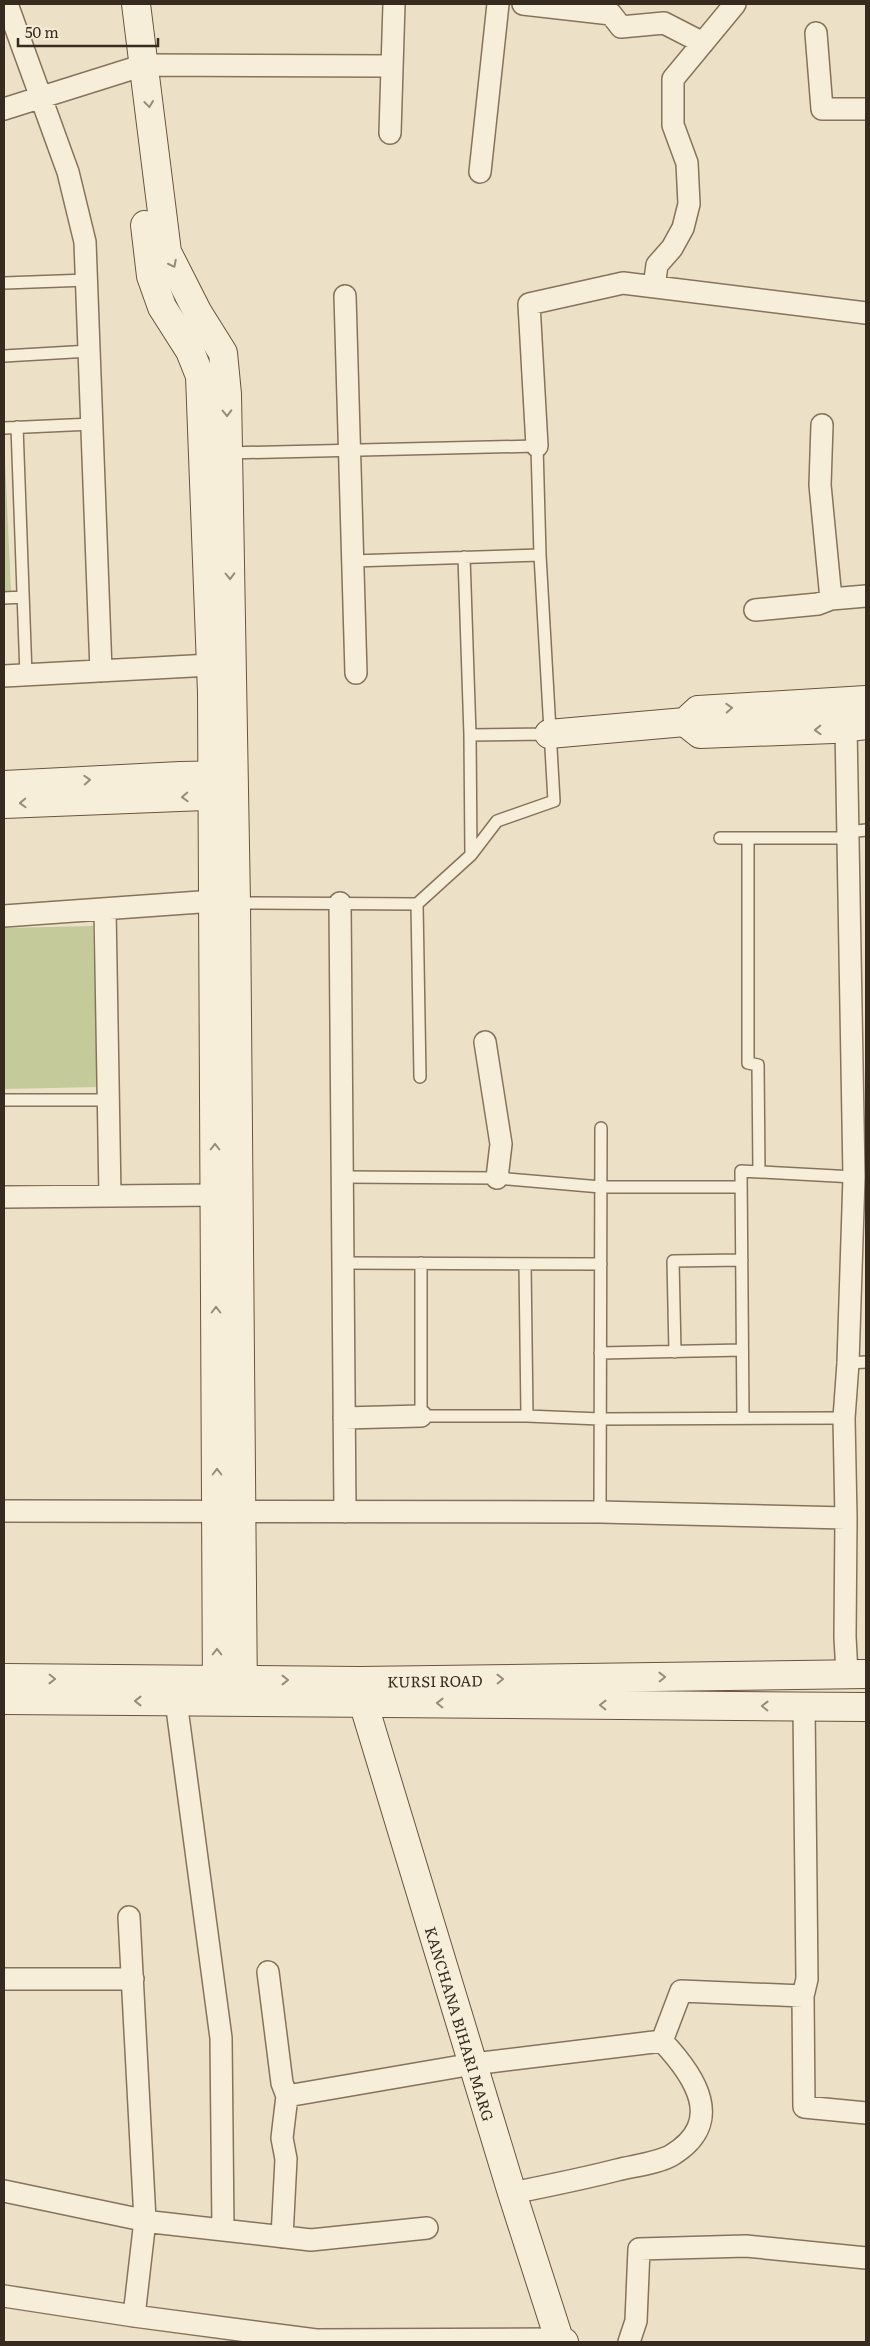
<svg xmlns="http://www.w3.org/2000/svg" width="870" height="2346" font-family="Literata,serif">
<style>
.green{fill:#c4ca9a}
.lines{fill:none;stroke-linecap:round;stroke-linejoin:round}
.lane-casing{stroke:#86735c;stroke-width:14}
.street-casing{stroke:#86735c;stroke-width:24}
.secondary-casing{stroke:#68543f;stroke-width:30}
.lane{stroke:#f7eed9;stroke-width:11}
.street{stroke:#f7eed9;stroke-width:21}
.secondary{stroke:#f7eed9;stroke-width:28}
.oneway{stroke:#978c7c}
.labels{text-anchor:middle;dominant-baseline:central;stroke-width:4.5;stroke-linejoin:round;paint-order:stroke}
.street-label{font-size:15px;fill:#372b1f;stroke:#f4ebd5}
</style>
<rect width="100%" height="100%" fill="#ece1c6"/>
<path class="green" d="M4 439 11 591H4Z
M93 926 97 1087 4 1089V928Z"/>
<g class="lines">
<g class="lane-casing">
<path id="lane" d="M4 283 87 280
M4 356 90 351
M17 427 26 675
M4 428 92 424
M228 453 537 446 540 555 554 801 497 821 471 855 417 904
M464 557 470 735 549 734
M353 561 540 555
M4 598 23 597
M470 735 471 855
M848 832 866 830
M720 838H848
M748 838V1063L758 1065 759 1172
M236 903 417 904 420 1077
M4 1100H108
M342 1177 497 1178 601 1187H741
M343 1263 601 1264
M421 1263V1416H527L600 1419 844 1418
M525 1264 527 1416
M675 1352 673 1261 742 1260
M600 1353 742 1350
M848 1363 866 1362
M743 1417 741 1171 854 1177
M600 1512 601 1128"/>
</g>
<g class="street-casing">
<path id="street" d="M7 4 68 172 85 242 101 671
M523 4 611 14 621 27 664 23 703 43
M816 33 822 109H866
M4 109 144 65 392 66
M390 133 394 4
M480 172 498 4
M654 287 657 265 672 248 683 228 689 204 687 163 673 125V79L735 4
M345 296 356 673
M822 425 820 485 831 599
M537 446 529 304 623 283 866 313
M755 610 818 604 831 599 866 596
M4 676 211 665
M846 727 854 1177 848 1363 844 1418 846 1518 845 1637 847 1674
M340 903 345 1512
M105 909 110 1196
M4 916 214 901
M485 1042 501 1144 497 1178
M4 1197 216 1195
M344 1418 421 1416
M4 1511 600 1512 846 1518
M176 1701 221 2038 223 2230
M804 1707 807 1979 803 1996 804 2107 866 2113
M129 1917 145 2220 134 2316
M268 1972 282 2083 287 2096 282 2138 286 2159 282 2237
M4 1979H133
M662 2041 681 1991 803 1996
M287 2096 473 2064 662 2041
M4 2191 152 2222 311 2240 427 2228
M512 2193C547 2186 582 2179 617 2170 632 2166 659 2163 672 2155 726 2122 695 2076 662 2041
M4 2296 134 2316 316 2340 559 2339
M629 2342 636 2321 639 2249 746 2246 866 2258"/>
</g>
<g class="secondary-casing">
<g id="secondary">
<path d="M136 4 167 252 198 313 223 353 227 394 236 903 243 1701"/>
<path d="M145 225 151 276 162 307 190 351 200 376 212 693 217 1701"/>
<path d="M685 722 700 734 833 729 866 725"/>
<path d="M549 734 685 722 698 710 866 700"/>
<path d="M4 785 180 776 232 775"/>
<path d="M4 804 230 795"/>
<path id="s1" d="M4 1678 359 1681 866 1674"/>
<path d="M4 1700 866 1707"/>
<path id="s2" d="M363 1702 512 2193 559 2339 564 2342"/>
</g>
</g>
<use href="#lane" class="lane"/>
<use href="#street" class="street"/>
<use href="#secondary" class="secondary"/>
</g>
<defs><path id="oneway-chevron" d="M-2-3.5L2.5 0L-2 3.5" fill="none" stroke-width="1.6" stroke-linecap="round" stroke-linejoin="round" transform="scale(1.25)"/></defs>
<g class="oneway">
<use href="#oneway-chevron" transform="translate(149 104) rotate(83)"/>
<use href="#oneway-chevron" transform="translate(173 264) rotate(63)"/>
<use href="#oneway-chevron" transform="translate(227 413) rotate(89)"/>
<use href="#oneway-chevron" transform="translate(230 576) rotate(89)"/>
<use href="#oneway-chevron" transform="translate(729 708) rotate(-3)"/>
<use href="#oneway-chevron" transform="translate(818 730) rotate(178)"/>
<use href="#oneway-chevron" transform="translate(87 780) rotate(-3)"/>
<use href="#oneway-chevron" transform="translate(185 797) rotate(177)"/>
<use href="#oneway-chevron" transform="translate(23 803) rotate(178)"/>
<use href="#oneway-chevron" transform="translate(215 1147) rotate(-90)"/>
<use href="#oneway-chevron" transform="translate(216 1310) rotate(-90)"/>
<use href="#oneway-chevron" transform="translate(217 1472) rotate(-90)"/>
<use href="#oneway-chevron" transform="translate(217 1652) rotate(-90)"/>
<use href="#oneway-chevron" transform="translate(662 1677) rotate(-1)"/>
<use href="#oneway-chevron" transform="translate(52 1679) rotate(1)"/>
<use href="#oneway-chevron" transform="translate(500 1679) rotate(-1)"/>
<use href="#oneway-chevron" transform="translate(285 1680)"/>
<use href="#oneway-chevron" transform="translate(138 1701) rotate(-180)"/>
<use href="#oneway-chevron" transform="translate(440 1703) rotate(-179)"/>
<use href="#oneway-chevron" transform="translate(603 1705) rotate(-179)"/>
<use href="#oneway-chevron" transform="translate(765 1706) rotate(-179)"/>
</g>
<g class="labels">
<g class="street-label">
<text stroke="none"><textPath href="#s1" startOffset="431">KURSI ROAD</textPath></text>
<text stroke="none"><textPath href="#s2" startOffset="336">KANCHANA BIHARI MARG</textPath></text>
</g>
</g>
<rect width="870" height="2346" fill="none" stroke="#372b1f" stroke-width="10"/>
<path d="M18 38v8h140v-8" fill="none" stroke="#372b1f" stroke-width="2.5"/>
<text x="25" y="38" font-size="15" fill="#372b1f" stroke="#f4ebd5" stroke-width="4" paint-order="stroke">50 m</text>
</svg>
